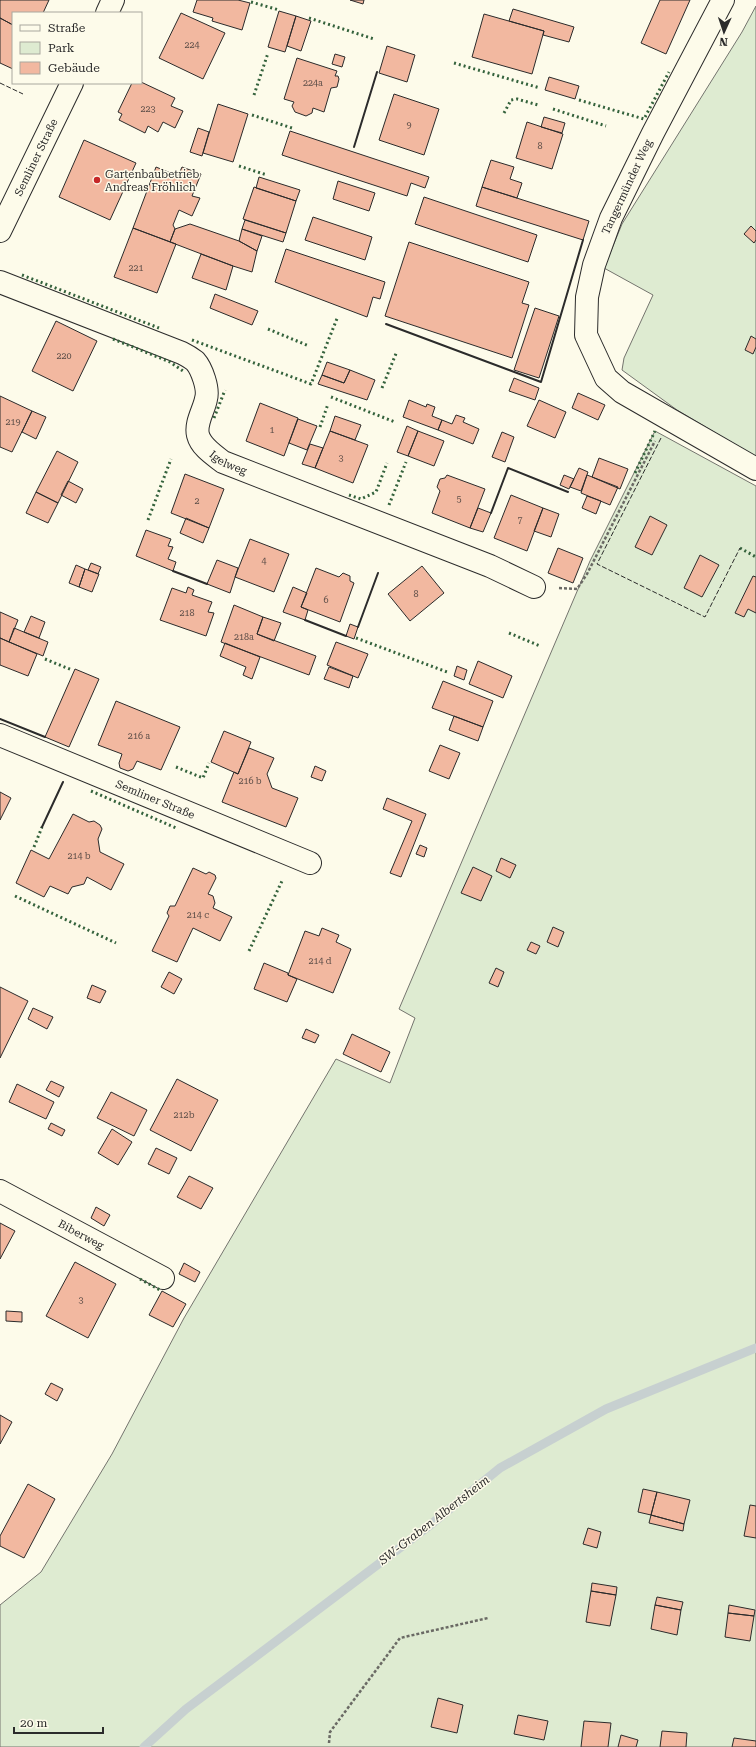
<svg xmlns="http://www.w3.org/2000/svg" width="756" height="1747" font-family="'Roboto Serif',serif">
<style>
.green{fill:#deebd1;stroke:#74746e}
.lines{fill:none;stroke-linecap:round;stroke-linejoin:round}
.stream{stroke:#c7d0d0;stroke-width:9}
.building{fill:#f2b8a0;stroke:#2b2b2b}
.minor-casing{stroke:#2b2b2b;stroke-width:24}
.path{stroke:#6a6964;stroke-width:2.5;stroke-dasharray:3 2;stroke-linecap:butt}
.minor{stroke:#fdfbea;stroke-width:22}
.hedge{stroke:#34623c;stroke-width:3;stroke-dasharray:2 3;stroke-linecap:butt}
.fence{stroke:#2b2b2b;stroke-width:1;stroke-dasharray:5 2;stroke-linecap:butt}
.wall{stroke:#2b2b2b;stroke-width:2}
.poi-dot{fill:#c62828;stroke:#fdfbea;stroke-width:1.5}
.labels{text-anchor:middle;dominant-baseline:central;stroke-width:3;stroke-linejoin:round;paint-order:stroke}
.number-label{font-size:9px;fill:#5d4e48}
.street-label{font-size:11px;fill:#2b2b2b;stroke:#fdfbea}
.poi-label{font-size:11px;fill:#2b2b2b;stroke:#fdfbea;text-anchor:start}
.water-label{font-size:12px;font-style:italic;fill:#2b2b2b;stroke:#fdfbea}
</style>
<rect width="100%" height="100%" fill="#fdfbea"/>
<path class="green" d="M756 6V457L677 410 622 370 624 358 653 295 604 268 622 224 742 32Z
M655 431 756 486V1747H0V1605L41 1572 112 1454 184 1318 336 1059 390 1083 415 1018 399 1009 590 561Z"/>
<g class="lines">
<path class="stream" d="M144 1747 186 1709 429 1526 500 1468 606 1409 756 1348"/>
</g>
<path class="building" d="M0 0H49L43 13H13V25L0 18Z
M197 0H238L250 3 242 30 212 21 213 18 193 12Z
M350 0H364L363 4Z
M660 0H690L666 54 641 43Z
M513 9 574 27 569 42 543 35 544 31 509 21Z
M279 11 296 16 285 52 268 47Z
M181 13 225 33 203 79 159 58Z
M484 14 544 31 532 74 472 57Z
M296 16 311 21 301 51 287 46Z
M0 18 13 25V69L0 63Z
M387 46 415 55 407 82 379 73Z
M335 54 345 57 342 67 332 64Z
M297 58 337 71 335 76H338L339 79 337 87 331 88 324 112 313 108 312 113 306 116 295 112 292 106 294 102 284 99Z
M549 77 579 86 575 99 545 90Z
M141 82 175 98 171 106 183 111 175 128 163 122 158 132 148 126 145 133 119 120 122 114 118 112 132 83Z
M394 94 439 109 424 155 379 140Z
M218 104 248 114 233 162 203 153Z
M544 117 565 123 562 133 541 127Z
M527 122 563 134 552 169 516 158Z
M198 128 209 132 202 156 190 152Z
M290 131 429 177 425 188 411 183 407 196 282 155Z
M84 140 136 163 110 220 59 197Z
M491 160 514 167 510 179 522 183 517 198 482 187Z
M156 167 178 176 182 167 201 174 192 196 200 198 192 216 179 210 173 225 175 229 170 242 133 228Z
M259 177 300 190 296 201 256 188Z
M338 181 375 193 369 211 333 199Z
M254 187 296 201 286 233 243 219Z
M482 187 589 221 583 240 476 206Z
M424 197 537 235 528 262 415 224Z
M313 217 372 237 365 260 305 240Z
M245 220 286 233 283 242 242 229Z
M190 224 239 241 257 251 252 272 233 266 170 242 175 229Z
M751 226 756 231V240L754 243 744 234Z
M133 228 176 244 157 293 114 277Z
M242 229 262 236 257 251 239 241Z
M409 242 529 282 522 303 529 305 512 358 385 316Z
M286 249 385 282 380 299 373 297 367 317 275 282Z
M201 254 233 266 226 290 192 278Z
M215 294 258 311 252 325 210 308Z
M535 308 559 316 539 378 514 370Z
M56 321 97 341 73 391 32 371Z
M751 336 756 339V347L753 354 745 350Z
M327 362 350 370 344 383 322 375Z
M350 370 375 380 367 400 318 384 322 375 344 383Z
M514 378 539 388 535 400 509 391Z
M578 393 605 405 598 420 572 408Z
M0 396 32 411 12 452 0 447Z
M409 400 426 407 427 404 435 407 432 416 442 420 438 430 403 417Z
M539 400 566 412 555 438 527 426Z
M260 403 298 418 284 456 246 441Z
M32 411 46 417 36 439 22 432Z
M456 415 465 418 463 422 479 429 473 444 438 430 442 420 452 424Z
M335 416 361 425 355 440 330 431Z
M298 419 317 426 307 450 289 443Z
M407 426 418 431 408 456 397 452Z
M330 431 368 445 353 483 315 468Z
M418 431 444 441 434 466 408 456Z
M502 432 514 437 505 462 492 457Z
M310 444 323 448 315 468 302 464Z
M57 451 78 462 58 503 36 492Z
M599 458 628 469 620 489 592 477Z
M579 468 588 472 581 491 570 487Z
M185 474 224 489 209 528 171 513Z
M447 475 485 489 470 528 432 513 440 491 437 487 440 479 445 478Z
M564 475 574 479 569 489 560 485Z
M587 475 618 487 610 505 581 493Z
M68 481 83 489 76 503 61 495Z
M36 492 58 503 48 523 26 513Z
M511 495 543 508 527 551 494 538Z
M587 496 601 501 596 514 582 508Z
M478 508 491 513 483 532 470 528Z
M543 508 559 514 551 537 534 531Z
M650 516 667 525 652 555 635 547Z
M186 518 209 528 203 543 180 533Z
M146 530 171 539 168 546 173 547 168 559 176 562 173 571 136 556Z
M250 539 289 554 274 592 235 577Z
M558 548 583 558 573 583 548 573Z
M700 555 719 565 702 597 684 588Z
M217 560 238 568 230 593 207 584Z
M91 563 101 567 98 574 88 570Z
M76 565 85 569 79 587 69 583Z
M422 566 444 593 410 621 388 594Z
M316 568 339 577 343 573 350 576V581L354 583 340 622 301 607Z
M85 569 99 574 92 592 79 587Z
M753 576 756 577V613L748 609 744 617 735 613Z
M188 587 194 590 192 595 212 602 208 612 214 613 206 636 160 620 172 588 186 593Z
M293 587 307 593 301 607 308 610 305 620 283 612Z
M234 605 263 617 257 634 316 656 309 675 221 642Z
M0 612 18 620 9 642 0 638Z
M31 616 45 622 39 638 24 632Z
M263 617 281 623 274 641 257 634Z
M350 624 358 627 354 639 346 636Z
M14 628 48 642 43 656 9 642Z
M0 638 37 654 28 676 0 665Z
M336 642 368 654 358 678 327 665Z
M225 643 260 657 252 679 243 675 246 667 220 656Z
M478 661 512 676 503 698 469 684Z
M457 666 467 670 464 680 454 676Z
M329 667 353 676 349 688 324 679Z
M75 669 99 679 69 747 45 737Z
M443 681 493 701 483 727 432 708Z
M116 701 180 727 161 770 137 761 133 769 128 771 120 768 119 763 122 754 98 745Z
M454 716 483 727 478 741 449 730Z
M224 731 251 742 238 774 211 762Z
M440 745 460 753 449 779 429 771Z
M249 748 274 758 267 774 272 788 298 798 286 827 222 802 234 772 238 774Z
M315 766 326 771 322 781 311 777Z
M0 792 11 798 0 820Z
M387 798 426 814 401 877 390 873 412 821 383 809Z
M73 814 89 822 94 821 100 825 102 829 98 839 100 852 124 864 111 890 87 877 84 884 72 887 68 894 50 886 44 897 16 883 31 850 49 859Z
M420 845 427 848 424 857 416 854Z
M501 858 516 865 510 878 496 871Z
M473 867 492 876 481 901 461 893Z
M193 868 206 874 209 872 215 875 216 878 208 894 213 896 215 903 213 908 232 917 220 941 193 928 177 962 152 951 169 916 167 913 170 906H175Z
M553 927 564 932 558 947 547 942Z
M322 928 339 935 336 942 351 949 333 993 288 975 305 931 319 936Z
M531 942 540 946 536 954 527 950Z
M264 963 288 973V975L297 979 287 1002 254 989Z
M496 968 504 972 498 987 489 983Z
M169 972 182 979 174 994 161 987Z
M92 985 106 991 100 1003 87 998Z
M0 987 28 1001 0 1058Z
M33 1008 53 1017 47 1029 28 1019Z
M306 1029 319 1035 315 1043 302 1038Z
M352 1034 390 1052 381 1072 343 1054Z
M177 1079 218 1100 191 1151 150 1130Z
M51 1081 64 1087 59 1097 46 1090Z
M17 1084 54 1102 46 1119 9 1102Z
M111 1092 147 1110 134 1136 97 1118Z
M51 1123 65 1130 62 1136 48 1129Z
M112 1129 132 1142 118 1165 98 1153Z
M156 1148 177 1158 169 1174 148 1164Z
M189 1176 213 1188 201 1209 177 1197Z
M96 1207 110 1215 104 1226 91 1218Z
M0 1223 15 1231 0 1259Z
M75 1262 116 1284 88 1338 46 1316Z
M184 1263 200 1272 195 1282 179 1274Z
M162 1291 186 1304 173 1327 149 1315Z
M6 1311 22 1312V1322L6 1321Z
M51 1383 63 1389 57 1401 45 1394Z
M0 1415 12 1422 0 1444Z
M28 1484 55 1499 24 1558 0 1546V1536Z
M643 1489 657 1492 651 1515 638 1512Z
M657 1492 690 1500 684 1524 651 1515Z
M750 1505 756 1506V1538L744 1536Z
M651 1515 684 1524 683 1531 649 1523Z
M588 1528 601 1532 597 1548 583 1544Z
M592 1583 617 1587 616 1595 591 1591Z
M591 1591 616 1595 610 1626 586 1622Z
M657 1597 683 1602 681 1610 655 1605Z
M655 1605 681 1610 677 1635 651 1629Z
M729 1605 755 1610 754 1616 728 1613Z
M728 1613 754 1616 750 1641 725 1637Z
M438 1698 463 1705 457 1733 431 1727Z
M518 1715 548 1721 544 1740 514 1734Z
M584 1721 611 1723 608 1747H581Z
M662 1731 687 1733 686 1747H660Z
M621 1735 638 1740 636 1747H618Z
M734 1738 756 1741V1747H732Z"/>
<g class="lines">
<g class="minor-casing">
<g id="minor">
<path d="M723 0 653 133 611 218 594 265 587 297 586 335 606 378 622 392 756 469"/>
<path d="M107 13 113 0"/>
<path id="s1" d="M0 231 72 83"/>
<path id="s2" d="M0 282 182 353C186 355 191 358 195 361 202 369 209 389 206 399 204 410 195 423 198 435 201 447 214 455 223 462L490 566 534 587"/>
<path id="s3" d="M0 735 310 863"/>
<path id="s4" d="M0 1191 163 1278"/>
</g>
</g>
<path class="path" d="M559 588 577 589 587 574 655 441
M329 1743 330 1732 400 1638 488 1618"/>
<use href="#minor" class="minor"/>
<path class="hedge" d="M251 2 279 10
M309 18 374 39
M454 63 540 88
M254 95 268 53
M579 100 644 119 669 72
M553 109 606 126
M504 113 511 100 517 99 538 105
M252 115 292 128
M239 166 267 175
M22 275 159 328
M268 329 309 346
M113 339 170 362 183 371
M192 340 311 384 338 316
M382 388 397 351
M331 397 395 422
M214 418 225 390
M320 427 328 404
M635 473 655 431
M349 495 361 499 376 492 387 463
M389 505 406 462
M148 520 171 459
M740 548 756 557
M509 633 540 646
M356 638 447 672
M45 659 72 670
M176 767 203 778 209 763
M91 791 176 828
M34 847 42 827
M15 896 116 943
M249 951 282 881
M140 1279 160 1290"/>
<path class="fence" d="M0 83 23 94
M661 438 597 564 705 617 740 548"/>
<path class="wall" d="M354 147 377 72
M386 324 541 382 583 240
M491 513 508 468 568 492
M173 571 207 584
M305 620 346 636
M358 627 378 573
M0 719 45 737
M42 827 63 782"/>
</g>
<circle class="poi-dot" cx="97" cy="180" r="4"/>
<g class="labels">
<g class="number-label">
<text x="192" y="45">224</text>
<text x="313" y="83">224a</text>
<text x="148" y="109">223</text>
<text x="409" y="125">9</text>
<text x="540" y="146">8</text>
<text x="136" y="268">221</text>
<text x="64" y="356">220</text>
<text x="13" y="422">219</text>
<text x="272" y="430">1</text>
<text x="341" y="458">3</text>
<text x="459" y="499">5</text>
<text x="197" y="501">2</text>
<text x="520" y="520">7</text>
<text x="264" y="561">4</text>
<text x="416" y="594">8</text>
<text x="326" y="600">6</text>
<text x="187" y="613">218</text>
<text x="244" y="637">218a</text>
<text x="139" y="736">216 a</text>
<text x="250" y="781">216 b</text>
<text x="79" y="856">214 b</text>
<text x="198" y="915">214 c</text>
<text x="320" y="961">214 d</text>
<text x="184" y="1115">212b</text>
<text x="81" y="1300">3</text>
</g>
<g class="street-label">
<text stroke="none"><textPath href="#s1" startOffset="82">Semliner Straße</textPath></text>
<text transform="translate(627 187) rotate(-65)">Tangermünder Weg</text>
<text stroke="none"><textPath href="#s2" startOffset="331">Igelweg</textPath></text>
<text stroke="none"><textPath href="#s3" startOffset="168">Semliner Straße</textPath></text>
<text stroke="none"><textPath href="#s4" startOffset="92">Biberweg</textPath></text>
</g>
<g class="poi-label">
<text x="105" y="174">Gartenbaubetrieb<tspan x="105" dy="13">Andreas Fröhlich</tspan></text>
</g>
<g class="water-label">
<text transform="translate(434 1520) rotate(-38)">SW-Graben Albertsheim</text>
</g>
</g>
<rect x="12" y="12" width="130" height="72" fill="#fdfbea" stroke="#a9a89e"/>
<rect x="20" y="25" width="20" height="6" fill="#fdfbea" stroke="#a9a89e"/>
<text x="48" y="32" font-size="12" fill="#2b2b2b">Straße</text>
<rect x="20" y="42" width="20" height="12" fill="#deebd1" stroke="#a9a89e"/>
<text x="48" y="52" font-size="12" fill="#2b2b2b">Park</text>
<rect x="20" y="62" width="20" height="12" fill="#f2b8a0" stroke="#a9a89e"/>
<text x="48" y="72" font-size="12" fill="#2b2b2b">Gebäude</text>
<g transform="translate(724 32) rotate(183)" stroke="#fdfbea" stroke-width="3" paint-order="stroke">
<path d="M0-3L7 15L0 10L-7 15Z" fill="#2b2b2b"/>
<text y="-6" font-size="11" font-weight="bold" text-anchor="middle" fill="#2b2b2b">N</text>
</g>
<path d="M14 1727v6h89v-6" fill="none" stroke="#2b2b2b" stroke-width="2"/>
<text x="20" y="1727" font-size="12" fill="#2b2b2b" stroke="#fdfbea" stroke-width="3" paint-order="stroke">20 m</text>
</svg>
